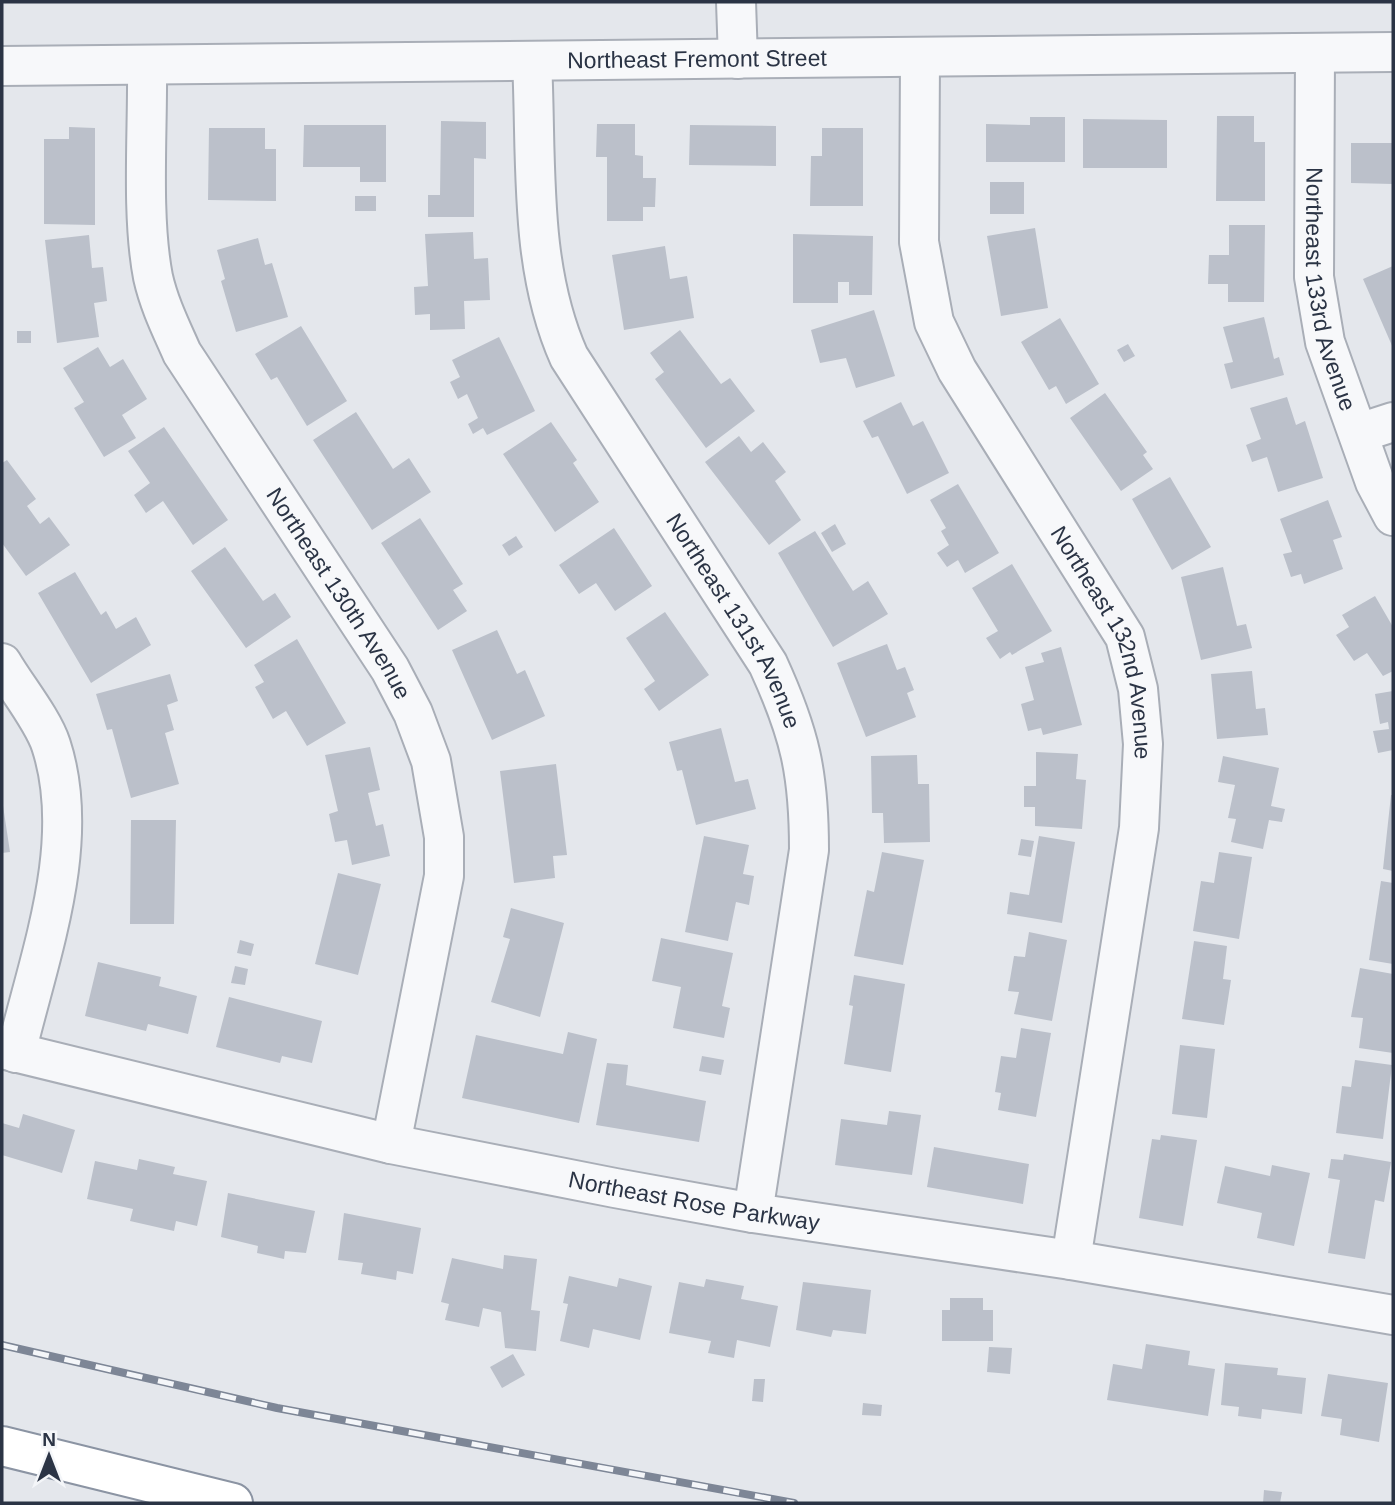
<svg xmlns="http://www.w3.org/2000/svg" width="1395" height="1505" font-family="Arial,sans-serif">
<style>
.building{fill:#bbc0ca}
.lines{fill:none;stroke-linecap:round;stroke-linejoin:round}
.minor-casing{stroke:#a9aeb7;stroke-width:42}
.highway-casing{stroke:#8b94a3;stroke-width:42}
.minor{stroke:#f7f8fa;stroke-width:38}
.highway{stroke:#fff;stroke-width:38}
.rail-casing{stroke:#7d8696;stroke-width:8}
.rail{stroke:#f4f6f9;stroke-width:5;stroke-dasharray:16;stroke-linecap:butt}
.labels{text-anchor:middle;dominant-baseline:central;stroke-width:5;stroke-linejoin:round;paint-order:stroke}
.street-label{font-size:23px;fill:#2b3445;stroke:#f4f6f9}
</style>
<rect width="100%" height="100%" fill="#e4e7ec"/>
<path class="building" d="M1217 116H1254V142H1265V201H1216Z
M1030 117H1065V162H986V124L1030 125Z
M1083 119 1167 120V168H1083Z
M441 121 486 122V159L474 158V217H428V195H440Z
M597 124H635V155L643 156V178H656L655 207H643V221H607V157H596Z
M304 125H386V182H360V167H303Z
M690 125 776 126V166L689 165Z
M69 127 95 128V225L44 224V139H69Z
M209 128H265V149H276V201L208 200Z
M822 128H863V206H810L811 156H822Z
M1351 143H1393V184L1351 183Z
M990 182H1024V214H990Z
M355 196H376V211H355Z
M1229 225H1265L1264 302H1228V284H1208L1209 255H1229Z
M1035 228 1048 308 1001 316 987 236Z
M473 232 474 259 488 258 490 300 464 301 465 329 430 330V314L415 315 414 287 428 286 425 234Z
M793 234 873 236 872 295H849V282H838V303H793Z
M89 235 92 268 103 267 107 301 94 303 99 337 57 343 45 240Z
M258 238 265 265 272 263 288 317 236 332 221 281 225 279 217 250Z
M665 246 670 279 687 276 694 318 624 330 612 255Z
M1393 266V348L1363 279Z
M874 310 895 376 856 388 846 358 820 363 811 330Z
M1264 317 1274 359 1279 357 1284 375 1231 389 1224 364 1233 362 1223 327Z
M1060 318 1099 384 1066 404 1056 386 1049 390 1021 342Z
M301 326 347 401 307 426 277 377 271 380 255 354Z
M680 330 721 384 730 378 755 411 706 448 655 379 664 372 650 353Z
M17 331H31V343H17Z
M499 337 535 411 487 435 483 428 473 434 468 424 478 418 467 394 458 399 450 382 460 377 452 360Z
M1128 344 1135 356 1124 362 1117 350Z
M98 347 110 367 123 359 147 399 122 415 136 438 104 457 74 408 84 402 63 368Z
M1105 393 1147 452 1143 455 1153 469 1121 491 1070 418Z
M1287 397 1296 425 1305 421 1323 478 1278 492 1267 457 1252 462 1246 445 1261 439 1250 408Z
M901 402 913 426 923 421 949 473 907 494 878 436 872 438 863 421Z
M356 412 393 469 409 458 431 492 372 530 313 440Z
M551 422 577 460 573 463 599 502 555 532 503 454Z
M164 427 228 520 193 545 163 501 146 513 134 495 150 483 128 451Z
M739 436 751 452 763 442 786 472 775 481 801 520 769 545 705 462Z
M7 460 36 499 27 506 40 524 49 517 70 545 26 576 2 543V463Z
M1170 477 1211 547 1172 570 1132 499Z
M958 484 999 553 965 573 958 560 947 567 937 553 949 545 941 531 946 528 930 500Z
M1328 500 1342 537 1333 540 1343 569 1304 584 1301 574 1291 577 1283 554 1292 552 1280 519Z
M420 518 463 584 453 590 467 611 438 630 381 543Z
M835 524 846 544 832 552 821 533Z
M614 528 652 586 615 611 596 583 579 594 559 565Z
M815 531 853 591 868 581 888 614 833 647 778 553Z
M516 536 523 547 509 556 502 545Z
M225 547 263 601 275 593 291 617 246 648 191 571Z
M1012 564 1052 631 1012 655 1010 652 1000 659 986 638 998 631 972 588Z
M1223 567 1237 626 1246 624 1252 648 1201 660 1181 577Z
M75 572 101 615 106 611 116 629 136 617 151 645 91 683 38 593Z
M1375 596 1393 627V671L1383 676 1367 653 1354 661 1336 635 1349 627 1342 615Z
M665 612 709 675 659 711 644 689 655 681 626 638Z
M497 630 517 674 525 670 545 716 492 740 452 650Z
M297 639 346 723 307 746 286 711 273 719 255 687 264 682 254 665Z
M887 644 897 670 905 667 914 690 907 693 916 717 866 737 837 663Z
M1061 647 1082 725 1043 735 1041 728 1028 731 1021 704 1034 700 1025 667 1044 662 1041 653Z
M1252 671 1256 709 1265 708 1268 735 1217 739 1211 674Z
M170 674 178 701 167 705 174 730 165 733 179 784 131 798 112 729 107 730 96 694Z
M1393 691V750L1378 753 1373 731 1389 729 1388 722 1380 724 1375 694Z
M721 728 735 782 748 779 756 809 696 825 682 770 677 771 669 742Z
M370 747 380 790 368 793 376 826 383 824 390 856 352 865 347 840 335 842 329 814 338 811 325 755Z
M1036 752 1078 754 1076 779 1086 780 1082 829 1035 826V807H1024V786H1036Z
M917 755 918 784H929L930 842 884 843 883 813H872L871 756Z
M1223 756 1279 768 1271 806 1285 809 1282 822 1269 820 1263 849 1231 842 1236 819 1228 818 1235 785 1218 782Z
M556 764 567 855 553 856 555 878 514 883 500 771Z
M1391 795H1393V871L1383 869Z
M2 799 10 852 2 853Z
M131 820H176L174 924H130Z
M704 836 749 845 743 874 754 876 749 905 736 902 728 941 685 932Z
M1039 836 1075 842 1062 923 1007 914 1010 892 1029 895Z
M1021 839 1034 841 1031 857 1018 855Z
M882 852 924 860 903 965 854 956 867 890 874 892Z
M1219 852 1252 857 1239 939 1193 931 1201 881 1214 883Z
M338 873 381 884 358 975 315 964Z
M1381 881 1393 883V964L1369 960Z
M511 908 564 923 540 1017 491 1002 510 939 503 937Z
M1029 932 1067 940 1052 1021 1014 1014 1019 992 1008 991 1014 956 1025 957Z
M661 938 733 953 722 1006 730 1008 724 1038 673 1028 681 987 652 981Z
M240 940 254 944 251 956 237 953Z
M1194 941 1227 946 1223 979 1231 980 1224 1025 1182 1019Z
M98 962 161 977 159 986 197 996 188 1034 148 1024 146 1031 85 1016Z
M235 966 248 969 245 985 231 983Z
M1360 968 1393 974V1053L1359 1048 1363 1018 1351 1017Z
M854 975 905 984 891 1072 844 1064 853 1006 849 1005Z
M229 997 322 1021 312 1063 282 1056 280 1063 216 1047Z
M1021 1028 1051 1033 1036 1117 998 1110 1001 1093 995 1092 1001 1056 1016 1058Z
M568 1032 597 1039 579 1123 462 1098 476 1035 563 1054Z
M1180 1045 1215 1049 1207 1118 1172 1114Z
M702 1056 724 1060 721 1075 699 1071Z
M1355 1060 1392 1065 1383 1139 1336 1133 1342 1086 1351 1087Z
M607 1063 628 1065 626 1085 706 1101 699 1142 596 1125Z
M889 1111 921 1115 912 1175 835 1165 841 1119 887 1125Z
M23 1114 75 1130 62 1173 2 1155V1123L19 1128Z
M1161 1135 1197 1140 1183 1226 1139 1218 1152 1139 1160 1140Z
M934 1147 1029 1164 1023 1204 927 1187Z
M1344 1154 1391 1162 1384 1202 1375 1200 1365 1259 1328 1253 1340 1180 1328 1178 1331 1159 1343 1160Z
M139 1159 175 1167 173 1174 207 1181 197 1226 176 1221 174 1231 130 1221 133 1209 87 1199 95 1161 137 1170Z
M1272 1165 1310 1173 1294 1246 1257 1238 1262 1213 1217 1203 1225 1166 1270 1176Z
M228 1193 315 1211 306 1253 285 1251 284 1259 257 1253 258 1246 221 1237Z
M344 1213 421 1228 413 1274 397 1271 396 1280 361 1274 363 1263 338 1260Z
M504 1255 537 1259 531 1310 540 1311 536 1351 505 1348 501 1312 483 1308 479 1327 445 1320 449 1304 441 1302 452 1258 503 1269Z
M569 1276 617 1287 619 1278 652 1286 640 1340 593 1329 589 1348 560 1341 568 1304 563 1303Z
M706 1279 744 1286 741 1299 778 1306 770 1347 737 1340 734 1358 708 1353 711 1341 669 1333 679 1282 704 1287Z
M803 1282 871 1290 866 1334 833 1330 831 1337 796 1330Z
M950 1298H983V1310H993V1341H942V1310H950Z
M1146 1344 1190 1351 1188 1365 1215 1369 1208 1416 1107 1400 1113 1364 1142 1369Z
M989 1347 1012 1348 1010 1374 987 1372Z
M513 1354 525 1375 502 1388 490 1367Z
M1225 1363 1278 1368 1277 1375 1306 1378 1302 1414 1262 1409 1261 1419 1238 1416 1239 1407 1221 1405Z
M1328 1374 1388 1383 1379 1442 1340 1435 1342 1419 1321 1416Z
M754 1379H765L763 1402 752 1401Z
M863 1403 882 1405 881 1416 862 1415Z
M1264 1490 1282 1492 1280 1503H1263Z"/>
<g class="lines">
<g class="minor-casing">
<g id="minor">
<path d="M736 2 738 59"/>
<path id="s1" d="M1315 53 1314 277 1325 342 1375 482 1393 516"/>
<path id="s2" d="M920 58 919 242 934 322 957 370 1125 637 1138 689 1143 744 1139 828 1071 1260"/>
<path id="s3" d="M532 61C537 160 528 265 569 357L768 664C800 734 809 773 809 850L753 1213"/>
<path id="s4" d="M147 65C148 129 141 215 153 277 159 304 171 328 182 353L390 669 413 713 431 761 444 837V876L391 1144"/>
<path id="s5" d="M2 66 1393 52"/>
<path d="M1359 433 1393 422"/>
<path d="M2 663C16 687 43 720 51 745 83 843 39 956 16 1053"/>
<path id="s6" d="M2 1049 391 1144 615 1188 753 1213 1071 1260 1393 1315"/>
</g>
</g>
<g class="highway-casing">
<path id="highway" d="M2 1446 233 1503"/>
</g>
<use href="#minor" class="minor"/>
<use href="#highway" class="highway"/>
<g class="rail-casing">
<path id="rail" d="M2 1345 277 1408 794 1503"/>
</g>
<use href="#rail" class="rail"/>
</g>
<g class="labels">
<g class="street-label">
<text stroke="none"><textPath href="#s5" startOffset="695">Northeast Fremont Street</textPath></text>
<text stroke="none"><textPath href="#s1" startOffset="238">Northeast 133rd Avenue</textPath></text>
<text stroke="none"><textPath href="#s4" startOffset="581">Northeast 130th Avenue</textPath></text>
<text stroke="none"><textPath href="#s3" startOffset="612">Northeast 131st Avenue</textPath></text>
<text stroke="none"><textPath href="#s2" startOffset="632">Northeast 132nd Avenue</textPath></text>
<text stroke="none"><textPath href="#s6" startOffset="709">Northeast Rose Parkway</textPath></text>
</g>
</g>
<rect width="1395" height="1505" fill="none" stroke="#2b3445" stroke-width="7"/>
<g transform="translate(49 1456)" stroke="#f4f6f9" stroke-width="5" paint-order="stroke">
<path d="M0-5L12 26L0 18L-12 26Z" fill="#2b3445"/>
<text y="-10" font-size="19" font-weight="bold" text-anchor="middle" fill="#2b3445">N</text>
</g>
</svg>
